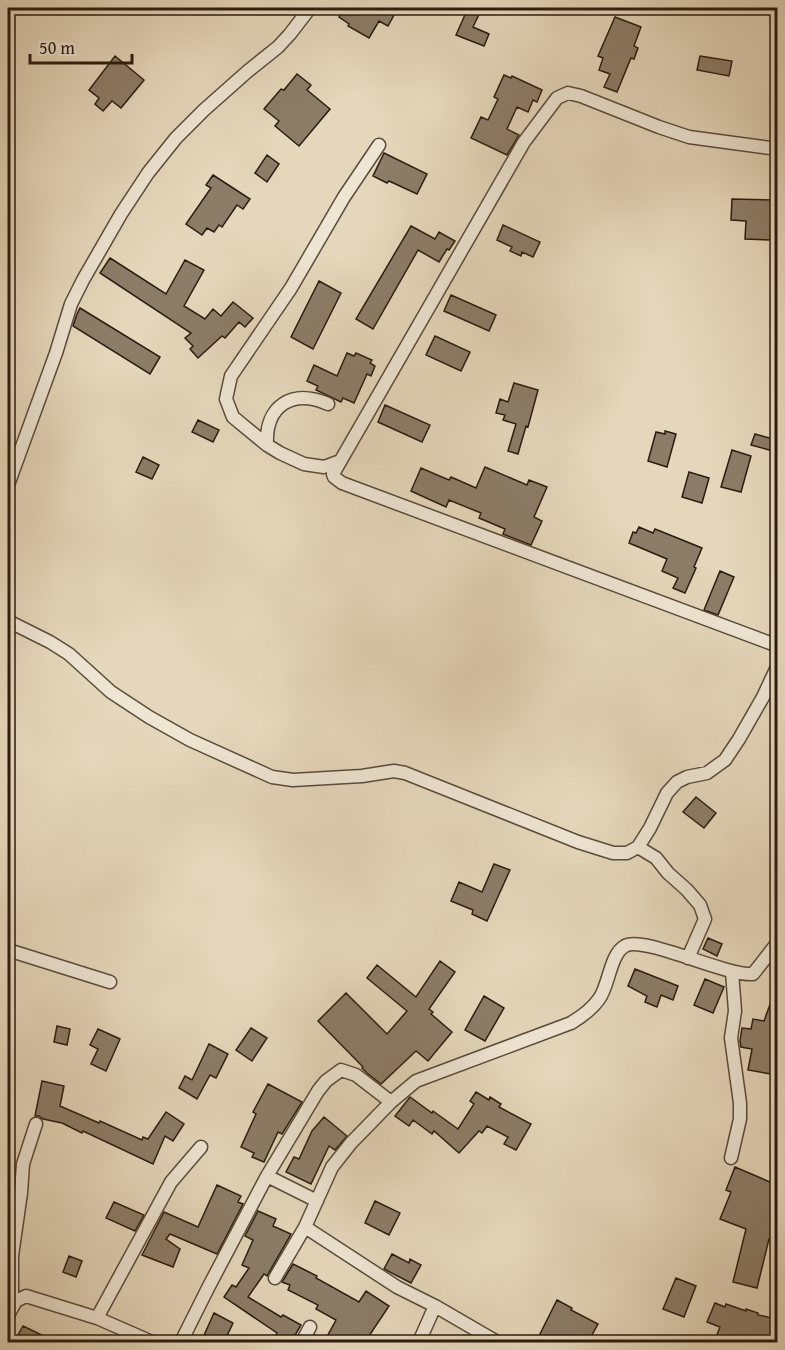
<svg xmlns="http://www.w3.org/2000/svg" width="785" height="1350" font-family="'Gentium Book Plus',serif">
<style>
.building{fill:#8c7d68;stroke:#2b1c0f;stroke-width:1.5}
.lines{fill:none;stroke-linecap:round;stroke-linejoin:round}
.street-casing{stroke:#5a4b3a;stroke-width:15}
.street{stroke:#eee5d3;stroke-width:12}
</style>
<rect width="100%" height="100%" fill="#e5d7bb"/>
<filter id="stains"><feTurbulence type="fractalNoise" baseFrequency=".00333" numOctaves="4"/><feColorMatrix values="0 0 0 0 .2 0 0 0 0 .09 0 0 0 0 .02 0 0 0 .5 -.17"/></filter>
<radialGradient id="worn" r=".72"><stop offset=".6" stop-color="#630" stop-opacity="0"/><stop offset="1" stop-color="#630" stop-opacity=".3"/></radialGradient>
<path class="building" d="M344 8H348L356 12 359 8H381L394 15 388 26 379 21 369 38 348 26 349 24 339 17Z
M468 8H482L473 27 489 34 484 46 456 35Z
M615 17 641 27 634 46 638 48 634 59 631 58 617 92 604 87 610 74 599 70 603 58 598 56Z
M115 56 144 80 121 108 112 101 103 111 95 104 99 98 89 90Z
M700 56 732 61 729 76 697 70Z
M297 74 311 85 307 90 330 109 299 146 275 126 279 121 264 109 281 89 284 90Z
M504 75 511 78 512 76 542 90 537 102 533 100 528 112 517 107 507 129 519 135 507 155 471 138 481 117 488 120 498 99 494 97Z
M384 153 427 174 417 194 389 181 387 183 373 176Z
M267 155 279 164 267 182 255 173Z
M213 175 250 199 243 209 237 205 222 227 219 225 214 232 207 228 202 235 186 224 211 188 206 185Z
M732 199 777 200 776 232H772V240L745 239 746 221 731 220Z
M503 225 540 242 533 257 522 252 521 256 510 251 512 247 497 240Z
M411 226 435 239 439 232 455 241 449 250 447 249 439 262 418 250 373 329 356 319Z
M110 258 166 294 185 260 204 270 184 306 205 319 213 309 221 316 233 302 253 318 245 327 239 322 225 338 222 336 198 358 190 349 193 346 185 338 191 333 100 273Z
M319 281 341 293 313 349 291 337Z
M451 295 496 315 489 331 444 311Z
M80 308 160 357 150 374 73 326 77 314Z
M435 336 470 352 461 371 426 355Z
M347 353 354 356 356 353 372 360 370 363 375 366 371 376 367 374 354 403 343 398 341 402 316 390 318 386 307 381 314 365 337 376Z
M514 383 538 390 528 427 526 426 518 454 508 451 516 424 503 420 505 415 496 413 500 399 508 402Z
M385 405 430 425 422 442 378 422Z
M198 420 219 430 213 442 192 432Z
M665 431 676 434 667 467 648 461 656 432 665 434Z
M755 434 777 440 773 451 751 445Z
M732 450 751 456 741 492 721 487Z
M143 457 159 465 152 479 136 472Z
M485 467 527 485 529 480 547 487 534 517 542 521 531 545 503 534 505 529 479 518 481 513 449 500 446 507 411 491 421 468 449 480 451 477 476 488Z
M689 472 709 478 702 503 682 497Z
M639 527 653 533 655 529 702 548 694 567 696 568 685 593 673 588 678 578 662 571 667 559 629 543 633 532 636 533Z
M720 571 734 577 718 615 704 610Z
M696 797 716 813 704 828 683 812Z
M494 864 510 870 487 921 472 914 473 910 451 901 459 882 482 892Z
M708 938 722 944 717 956 703 949Z
M440 961 455 972 429 1009 433 1012 431 1014 452 1032 428 1061 416 1051 381 1084 367 1073 362 1068 363 1067 318 1021 346 993 387 1034 407 1011 367 978 377 965 416 997Z
M635 969 678 986 673 1000 661 995 657 1007 645 1002 647 996 628 986Z
M705 979 724 987 713 1013 694 1005Z
M776 988 777 989V1010L773 1035 777 1036V1075L748 1070 752 1049 741 1047 740 1041 742 1028 751 1029 753 1019 764 1021Z
M484 996 504 1008 485 1041 465 1030Z
M57 1026 70 1029 67 1045 54 1042Z
M251 1028 267 1038 252 1061 236 1050Z
M98 1029 120 1039 106 1071 91 1064 98 1049 90 1045Z
M209 1044 228 1054 216 1078 210 1075 197 1099 179 1088 185 1076 192 1080Z
M42 1081 64 1086 60 1106 99 1123 100 1121 142 1140 143 1137 148 1139 166 1112 184 1124 173 1141 165 1136 153 1164 83 1131 82 1133 62 1123 43 1119 39 1116H35Z
M268 1084 302 1102 282 1134 278 1132 264 1162 252 1157 254 1153 241 1147 256 1114 253 1112Z
M476 1092 489 1100 490 1097 501 1104 499 1107 531 1124 516 1150 504 1144 508 1137 487 1126 482 1133 479 1131 459 1153 434 1131 432 1134 413 1120 409 1126 395 1116 410 1097 432 1113 433 1111 458 1129 474 1104 470 1101Z
M324 1117 347 1136 335 1150 329 1146 311 1184 286 1172 294 1157 299 1159 312 1131Z
M735 1167 777 1185V1243L769 1239 757 1288 733 1282 746 1229 720 1219 731 1192 726 1190Z
M217 1185 241 1196 238 1202 243 1204 217 1254 170 1234 166 1239 180 1249 173 1267 142 1255 164 1212 198 1227Z
M375 1201 400 1213 389 1235 365 1223Z
M114 1202 144 1215 135 1231 106 1218Z
M258 1211 276 1219 273 1226 291 1234 267 1276 264 1274 248 1297 281 1317 283 1315 301 1325 291 1342H284L275 1337 277 1333 224 1297 232 1285 236 1287 249 1268 242 1265 253 1240 245 1236Z
M392 1254 409 1263 410 1259 421 1265 411 1283 384 1269Z
M69 1256 82 1261 76 1277 63 1272Z
M293 1264 317 1276 316 1278 359 1302 366 1291 389 1306 365 1342H324L336 1320 316 1309 318 1305 288 1290 290 1285 282 1282Z
M676 1278 696 1286 684 1317 663 1309Z
M557 1300 572 1308 571 1310 598 1324 588 1342H536Z
M715 1303 725 1307 726 1304 746 1311V1309L758 1313V1315L777 1319V1342H714L720 1327 707 1322Z
M214 1313 233 1323 224 1342H201Z
M23 1326 56 1342H14Z"/>
<g class="lines">
<g class="street-casing">
<path id="street" d="M778 149 689 137 659 127 581 96 568 93 557 98 524 142 333 474 334 477 342 483 778 646
M267 445C265 406 292 388 328 404
M340 461 324 467 304 464 280 453 267 445 233 417 226 399 231 376 291 288 344 197 379 145
M8 485 56 353 71 304 83 280 121 214 148 173 176 138 204 110 248 71 278 47 290 34 310 8
M8 621 50 642 69 654 111 692 149 717 190 740 272 777 293 780 362 776 394 771 405 773 578 842 613 853H627L638 847 650 828 667 793 677 782 687 777 707 773 725 760 739 739 763 697 778 665
M638 847 656 858 668 873 687 890 700 905 705 919 688 958
M8 950 110 982
M731 1158 740 1119V1103L731 1038 735 1011 732 972
M267 1176 317 1201
M305 1227 397 1287 435 1306 497 1342
M275 1278 305 1227 332 1167 351 1143 391 1102 416 1081 571 1023C581 1017 592 1009 599 999 609 986 610 954 625 946 643 935 725 976 753 974L778 942
M12 1307V1256L21 1193 23 1164 36 1124
M8 1315 16 1301 26 1296 97 1318 152 1342
M97 1318 171 1182 201 1147
M181 1342 208 1288 267 1176 318 1091 326 1081 341 1070 356 1075 391 1102
M302 1342 310 1327
M419 1342 435 1306"/>
</g>
<use href="#street" class="street"/>
</g>
<rect width="785" height="1350" fill="none" stroke="#e5d7bb" stroke-width="30"/>
<rect x="9" y="9" width="767" height="1332" fill="none" stroke="#2b1c0f" stroke-width="3"/>
<rect x="15" y="15" width="755" height="1320" fill="none" stroke="#2b1c0f" stroke-width="1.5"/>
<path d="M30 54v9h102v-9" fill="none" stroke="#2b1c0f" stroke-width="3"/>
<text x="39" y="54" font-size="18" fill="#2b1c0f" stroke="#eee5d3" stroke-width="4.5" paint-order="stroke">50 m</text>
<rect width="100%" height="100%" filter="url(#stains)"/>
<rect width="100%" height="100%" fill="url(#worn)"/>
</svg>
